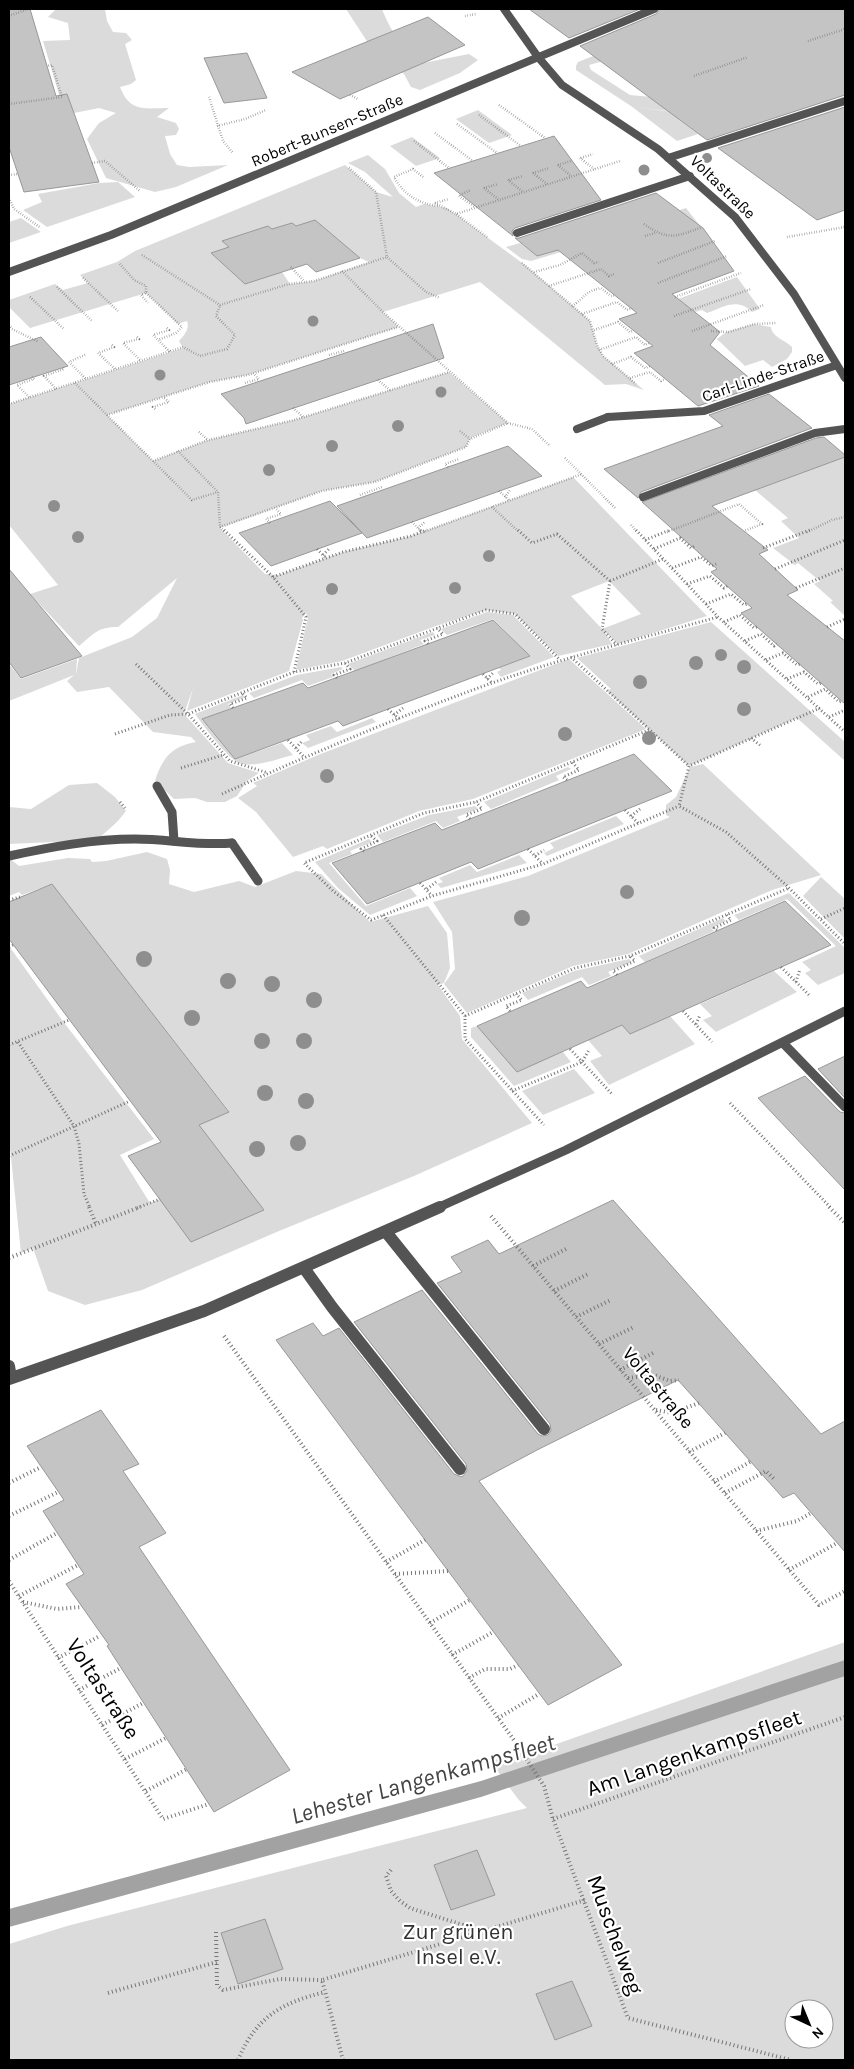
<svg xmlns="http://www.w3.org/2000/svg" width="854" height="2069" font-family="Karla,sans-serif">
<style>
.green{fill:#dbdbdb;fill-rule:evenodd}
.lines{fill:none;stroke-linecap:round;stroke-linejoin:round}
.stream{fill:#a2a2a2;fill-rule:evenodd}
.building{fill:#c4c4c4;stroke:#989898}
.path-far2{stroke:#767676;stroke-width:2.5;stroke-dasharray:0.5 2;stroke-linecap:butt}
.path-far1{stroke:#767676;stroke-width:3;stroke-dasharray:1 2.5;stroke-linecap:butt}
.path{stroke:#767676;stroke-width:4;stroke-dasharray:1 3;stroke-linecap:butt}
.lane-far2{stroke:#545454;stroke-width:8}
.lane-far1{stroke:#545454;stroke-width:9}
.lane{stroke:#545454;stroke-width:12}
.street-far2{stroke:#545454;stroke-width:8}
.street-far1{stroke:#545454;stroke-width:9}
.street{stroke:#545454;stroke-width:12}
.tree{fill:#8e8e8e}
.labels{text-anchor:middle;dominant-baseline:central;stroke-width:4.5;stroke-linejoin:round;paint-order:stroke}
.far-street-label{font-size:16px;fill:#000;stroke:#fff}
.street-label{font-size:19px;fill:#000;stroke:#fff}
.near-street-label{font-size:22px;fill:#000;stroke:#fff}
.near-park-label{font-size:22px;fill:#323232;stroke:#fff}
.near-water-label{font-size:24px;font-style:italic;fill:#434343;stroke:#fff}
</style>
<rect width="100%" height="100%" fill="#fff"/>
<path class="green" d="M56 9H105L107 21 113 32 126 33 132 40 125 44 136 80 131 84 120 87C130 113 145 108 169 108L157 117 176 123 179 129 176 135 165 136 170 154 177 165 189 167 228 165 176 187 155 192 106 178 87 139 99 123 116 113 99 108 9 126V113L61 101 43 41 70 40 68 23 48 17Z
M346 9H382C391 32 402 48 423 63L469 54 478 60 460 73 420 90 411 87 404 74 372 49Z
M626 43 611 59 589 65 591 70 630 95 652 97 678 112 633 107 682 113 678 119 698 134 677 141 631 106 576 70V66L578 62Z
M478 110 512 135 489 143 456 119Z
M412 137 440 158 416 166 390 146Z
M368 155 385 169 399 193 416 207 424 204 447 208 525 265 590 321 597 345 603 356 644 390 626 384 605 385 480 282 383 312 399 327 248 375 210 382 107 415 153 461 208 440 294 420 449 372 508 423 470 438 466 447 375 482 322 491 220 528 265 574 279 575 343 552 411 536 573 477 707 616 618 644 604 631 612 644 558 656 515 614 486 610 436 626 342 661 296 670 308 617 306 613 302 618 303 620 289 671 187 711 193 688 184 714 228 763 259 773 247 781 237 796 225 802H207L195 798 174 799 155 781C162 758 172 746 196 742L191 737 153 732 109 687 77 692 67 681 74 675 9 701V664L21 679 77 659 76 675 79 658 132 637 157 618 177 578 118 627C97 627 94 634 79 646L30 594 58 585 9 525V404L183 348 179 341C184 336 190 329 187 321L178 324 146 293 30 328 9 307V300L55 284 63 290 88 283 80 275 117 262 135 251 345 165 376 192 393 197 365 172 348 163ZM315 220 360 258 369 262 314 281 290 284 282 272 245 284 211 253 229 247 222 241 268 226 272 229 292 223 296 226ZM609 581 641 614 602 629 571 596Z
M118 182 135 197 47 227 23 210 42 202 38 194 99 183Z
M686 208 715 245 571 249 531 261 522 259 506 247 520 243 537 256Z
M21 218 41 232 9 243V222Z
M737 277 760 309 752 312C738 297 723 307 707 313L702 310 695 312 678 299Z
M754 324 771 327C772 337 785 340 792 347V352L787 359 772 367 763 360 745 366 717 339 726 332Z
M845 457V616L830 602 833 601 814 584 820 581 798 563 795 565 773 548 799 538 781 521 788 518 755 490Z
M487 612 513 615 554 657 501 677 497 672 501 670 499 668 530 656 493 619 447 635 441 629Z
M711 622 845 742V761L797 718 689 766 607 691 611 689 577 658Z
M433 632 435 635 420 640 424 644 355 671 348 664Z
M569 659 646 729 473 799 419 811 327 849 323 846 293 857 256 812 238 798 257 786 253 783 318 755Z
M341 667 343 669 331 674 333 677 308 686 302 680 254 698 249 693 297 675Z
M243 695 245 697 228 704 231 708 202 720 235 759 282 743 293 755C277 759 255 768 239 763 228 759 203 725 195 714Z
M372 718 376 722 308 748 302 743 310 740 306 735 331 726 337 732Z
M703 764 821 875 772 890 628 954 573 966 467 1013 444 984 455 969 452 932 433 902 528 876 670 817 666 815V805L676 797 690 767Z
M568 767 571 769 556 776 559 780 491 809 484 802Z
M97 783 115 797 126 811 118 821 97 840 9 844V807L31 809 69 785Z
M475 806 478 809 457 817 460 821 443 828 436 821 383 842 377 835 429 815Z
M616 816 624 824 547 856 544 853 554 848 550 843Z
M369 839 372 842 350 851 352 854 329 863 366 906 410 888 417 896 370 915 338 888 315 862Z
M147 852 167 859 170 870 169 884 194 892 239 881 255 887 296 871 321 874 370 922 428 906 447 933 450 968 444 983 438 985 460 1016 462 1039 532 1123 414 1176 279 1231 142 1290 85 1305 48 1291 33 1248 21 1253 9 1138V946L62 1020 154 1139 120 1155 150 1203 160 1199 199 1125 229 1111 52 884 22 895 19 892 9 896V858L19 866 68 858 90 859 92 862 106 861Z
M519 855 527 863 441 888 437 884 443 882 439 878 470 865 477 872Z
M821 877 845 899V939L803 896Z
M789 893 845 948V973L818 985 805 973 811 970 802 962 836 946 787 899 739 920 734 915Z
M723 918 726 921 711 928 714 931 645 962 639 956Z
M629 959 632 962 608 972 611 976 589 985 582 977 528 1000 522 993 574 971Z
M774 971 797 992 716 1032 703 1020 712 1016 700 1004Z
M670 1016 695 1044 609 1085 590 1061 602 1056 588 1040 622 1025 630 1034Z
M477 1026 517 1071 563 1052 571 1062 514 1086 471 1037V1028Z
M574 1069 595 1093 543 1115 522 1091Z
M845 1642V2060H9V1944L67 1926 527 1808 518 1799 490 1761 548 1747ZM794 2009H824V2039H794Z"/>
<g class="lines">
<path class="stream" d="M845 1660V1676L481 1797 9 1927V1909L481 1781Z"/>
</g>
<path class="building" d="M9 9H30L56 96 67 94 99 182 24 192 9 147Z
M529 9H640L569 38Z
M660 9H845V95L707 140 580 46 656 14Z
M428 17 465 45 340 99 292 72Z
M247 53 267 98 224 103 204 58Z
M845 107V210L817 220 718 148Z
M554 136 601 200 515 228 512 231 513 236 434 173Z
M656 193 703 228 734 271 672 294 720 332 710 345 759 386 698 406 634 353 653 346 619 319 637 313 558 250 537 256 515 238H519Z
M315 220 360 258 316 272 307 264 245 284 211 253 229 247 222 241 268 226 272 229 292 223 296 226Z
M433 324 444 358 246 424 244 418 221 394Z
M41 337 68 366 9 385V347Z
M769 394 812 428 641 492 638 498 604 469 723 426 709 415Z
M824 437 845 455V457L712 506 768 550 759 554 798 590 787 595 845 641V704L741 613 752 608 711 572 717 569 642 502 816 438Z
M508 446 542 476 367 538 337 506Z
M330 501 362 533 271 566 239 533Z
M9 569 82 656 21 678 9 662Z
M493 620 530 656 343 726 338 721 235 759 202 719 303 683 308 688Z
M634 754 672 791 478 869 471 862 367 904 332 863 435 823 442 830Z
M52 884 229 1112 199 1125 264 1210 191 1242 128 1156 161 1142 9 939V902Z
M785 901 831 945 630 1034 622 1025 517 1072 477 1026 581 981 587 988Z
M845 1056V1098L818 1069Z
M805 1076 840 1112 845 1113V1190L758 1098Z
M613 1200 821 1434 845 1421V1552L794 1493 783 1498 678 1380 537 1450 479 1481 622 1665 548 1705 276 1340 313 1323 323 1336 339 1328 454 1474 462 1477 467 1471 466 1464 354 1322 422 1290 538 1434 542 1436 548 1435 551 1431 550 1424 437 1283 462 1272 451 1257 488 1240 499 1254Z
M101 1410 139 1464 123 1471 166 1533 139 1547 290 1770 214 1812 107 1646 109 1645 66 1584 84 1574 43 1511 64 1500 27 1446Z
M477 1850 495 1895 451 1910 434 1865Z
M265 1919 283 1969 238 1984 221 1933Z
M572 1981 592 2026 555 2040 536 1994Z"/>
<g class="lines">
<path class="path-far2" d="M9 16 28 9
M465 16 476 14
M808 41 845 29
M694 76 748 57
M350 95 358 99
M209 97 223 141 233 153
M9 104 62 97 52 65 47 66
M499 105 545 138
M479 115 521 146
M457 124 497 153
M217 126 245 119 266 110
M435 133 473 161
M414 141 449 168
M580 158 594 169
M581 158 593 154
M92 163 105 161 140 191
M558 165 571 176
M558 165 571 161
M349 168 376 192 387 257 426 292 440 298
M533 173 547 184
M533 173 549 168
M9 175 18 174
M423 177 413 169 394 177C404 195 419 204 439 206
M508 180 523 192
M509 180 523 176
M484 188 498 199
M484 188 498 184
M460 195 471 190
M459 196 475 207
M9 198 14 209 41 228
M435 203 456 214
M435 203 449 199
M644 224C668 241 676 237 702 227
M645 236 655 233
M487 237 456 214 620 161
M787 237 845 227
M142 255 220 305 289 284 314 281 387 257
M522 263 590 321 597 345 603 356 636 384
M658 263 715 241
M120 264 134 280 146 286V293L141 295 148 303
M291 267 304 281
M342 271 383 312 508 423 532 429 550 446
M534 272 560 265 582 253 594 263 599 262
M83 278 119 312
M658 283 727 256
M549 286 601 269 609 276 614 274
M57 287 92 321
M146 293 182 327 176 333 158 340
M30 297 64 329
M675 297 741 273
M572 306C585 298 583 292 601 288L611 296 616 295
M582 314 617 302 627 310 632 308
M674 316 751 289
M9 325 12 329 39 342
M167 328 169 330 153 335 170 352
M594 330 618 322 630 332 634 331
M692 331 764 305
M711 331 729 332 754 324 776 323
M137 337 139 339 123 343 141 361
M112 345 114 347 98 353 115 369
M599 350 636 337 645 345 649 343
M85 355 69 362 86 379
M329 355 344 351
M612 364 631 357 645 368 650 366
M630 378 650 372 661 381 665 379
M378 380 390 390
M75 383 192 500 218 492
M245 383 259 379 254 374
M56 389 44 376 64 369 62 368
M29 397 17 385 34 379 32 377
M9 404 183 347 200 356 227 349 235 335 216 316 220 305
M293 408 303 417
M155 409 153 407 169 402 163 397
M107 415 210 382 248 375 398 327
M460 431 470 439
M199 432 208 440
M178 451 218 492 220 527 225 532
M565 458 615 508
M153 461 208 440 294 420 449 372
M448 467 445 464 459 459
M499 491 509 500
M360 495 382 487
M505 497 510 490
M492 507 519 532
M412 522 422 532
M270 523 266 519 281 514 275 508
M631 525 637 532
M220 527 322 491 375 482 466 447 470 439 508 423
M418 528 425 522
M423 532 582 474
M667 532 739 504 762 524 744 531
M807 532 832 520 845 517"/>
<path class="path-far1" d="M224 530 273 577 306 617 294 672
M420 530 422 532
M518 530 532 543 557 534 610 581
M636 530 718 617 845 732
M645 540 670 530
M763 548 810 530
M317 549 325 557
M654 549 680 538 691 548 695 546
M323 555 330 548
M672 568 701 557 712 566 716 564
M775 569 845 540
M273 577 343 552 411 536 427 530
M610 581 602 629 617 645
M610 581 663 559
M687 584 710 576 724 588 727 586
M796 588 845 568
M706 604 731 594 744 605 747 604
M724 622 740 615 754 628 757 627
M827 627 845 619
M745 641 761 634 774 646 777 644
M428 644 425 641 443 634 437 628
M571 657 689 766
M766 660 783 653 797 665 800 664
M136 664 188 714 230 761 268 773
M483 674 492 683
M337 678 334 675 350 669 345 663
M487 679 494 672
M787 679 804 672 818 684 821 683
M808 697 825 689 839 702 842 701
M233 708 230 704 247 698 242 693
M820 708 689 766 679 806 726 832 786 885 845 944
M388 709 399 719
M394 715 403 708
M829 717 845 710
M649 730 476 802 424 813 304 863 333 891 371 920 432 896 543 864 679 806
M115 734 170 715 188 714 294 672 345 663 486 610 515 614 560 660
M751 738 761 746
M288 740 304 757
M296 748 302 741
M181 768 223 755
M567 780 563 777 579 770 572 762
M222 794C311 754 400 716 492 683 566 657 642 638 718 617
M120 802 125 808
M625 810 639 824
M631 816 640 809
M470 819 466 815 482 809 476 802
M528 849 543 864
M364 851 361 849 377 841 370 835
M535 856 544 850
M420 883 432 896
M427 889 436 882
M9 900 20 897
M383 915 465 1016V1039L544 1125
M821 919 845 908
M717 930 714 928 731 920 726 914
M9 947 13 945
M781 967 809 995
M617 975 613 971 635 961 630 956
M796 982 800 969
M510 1011 506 1006 522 1000 516 994
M683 1011 712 1042
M465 1016 575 968 630 956 789 888
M696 1024 700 1015
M18 1042 74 1126 79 1144 84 1194 90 1208
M9 1045 69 1020
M570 1049 612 1094
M512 1091 582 1062 589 1050
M730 1103 831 1208
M9 1156 130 1101
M137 1208 160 1199"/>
<path class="path" d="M89 1207 96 1224
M829 1207 845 1223
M491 1216 819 1605 845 1591
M9 1258 140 1207
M533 1266 566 1249
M554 1291 588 1274
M576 1317 611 1300
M224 1336 516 1743 544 1786 553 1819 628 2018 791 2060
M599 1344 634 1327
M620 1370 655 1352
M628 1378 654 1375 670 1381 679 1380
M656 1410 672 1413 699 1403
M689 1452 725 1433
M714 1482 750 1462
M9 1483 41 1467
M725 1493 766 1471 775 1480
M9 1516 58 1492
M756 1531 797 1521 811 1513
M9 1560 57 1533
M386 1562 425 1540
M789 1570 837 1543
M395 1574 448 1571
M9 1581 163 1819 209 1804
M19 1596 78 1565
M23 1602 57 1609 81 1607
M430 1623 470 1600
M452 1655 493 1632
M58 1658 100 1636
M469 1678 485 1669H510L518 1665
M79 1690 121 1668
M498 1718 539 1694
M102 1725 143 1703
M125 1759 166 1738
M146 1791 187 1769
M553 1819 845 1717
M391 1870 386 1876 391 1891 400 1901 410 1908 463 1925 474 1933
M216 1932 217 1985 223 1990 280 1979 322 1980
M108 1993 217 1962
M238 2060C256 2017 281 2003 325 1992
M343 2060 322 1980 585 1900"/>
<path class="lane-far2" d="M668 158 845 101
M517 233 690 176
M577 429 608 417
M643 497 815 433 845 429"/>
<path class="lane-far1" d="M157 786 172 812 174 841
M232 843 258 881
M783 1043 845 1107"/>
<path class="lane" d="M386 1232 544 1429
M304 1268 332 1307 460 1469"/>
<path class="street-far2" d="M504 9 538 57 562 85 658 149 735 217 794 294 845 378
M9 272 111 235 654 9
M608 417 704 411 837 365"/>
<path class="street-far1" d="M9 856C51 847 93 839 135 839 168 839 200 846 232 843
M437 1208 566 1150 845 1011"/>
<path class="street" d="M9 1366 11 1378
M9 1379 204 1311 440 1207"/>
</g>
<g class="tree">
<circle cx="707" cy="158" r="5"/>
<circle cx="644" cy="170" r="5.5"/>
<circle cx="313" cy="321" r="5.5"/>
<circle cx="160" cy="375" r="5.5"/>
<circle cx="441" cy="392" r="5.5"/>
<circle cx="398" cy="426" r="6"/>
<circle cx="332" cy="446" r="6"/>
<circle cx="269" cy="470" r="6"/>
<circle cx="54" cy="506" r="6"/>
<circle cx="78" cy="537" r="6"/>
<circle cx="489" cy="556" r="6"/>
<circle cx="455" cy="588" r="6"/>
<circle cx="332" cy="589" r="6"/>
<circle cx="721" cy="655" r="6"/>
<circle cx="696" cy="663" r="7"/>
<circle cx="744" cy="667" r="7"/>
<circle cx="640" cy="682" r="7"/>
<circle cx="744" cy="709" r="7"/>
<circle cx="565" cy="734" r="7"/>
<circle cx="649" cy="738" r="7"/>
<circle cx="327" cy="776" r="7"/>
<circle cx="627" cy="892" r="7"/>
<circle cx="522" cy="918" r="8"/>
<circle cx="144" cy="959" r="8"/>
<circle cx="228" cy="981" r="8"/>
<circle cx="272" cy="984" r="8"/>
<circle cx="314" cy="1000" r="8"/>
<circle cx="192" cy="1018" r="8"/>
<circle cx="262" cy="1041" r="8"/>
<circle cx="304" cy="1041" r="8"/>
<circle cx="265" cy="1093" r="8"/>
<circle cx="306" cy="1101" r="8"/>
<circle cx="298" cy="1143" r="8"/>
<circle cx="257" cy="1149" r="8"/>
</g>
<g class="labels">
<g class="far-street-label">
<text transform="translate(327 130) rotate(-23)">Robert-Bunsen-Straße</text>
<text transform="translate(723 187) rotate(44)">Voltastraße</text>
<text transform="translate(763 376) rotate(-19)">Carl-Linde-Straße</text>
</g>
<g class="street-label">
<text transform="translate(658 1388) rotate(50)">Voltastraße</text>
</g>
<g class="near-street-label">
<text transform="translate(103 1689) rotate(57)">Voltastraße</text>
<text transform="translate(694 1753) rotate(-19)">Am Langenkampsfleet</text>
<text transform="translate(615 1935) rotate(70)">Muschelweg</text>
</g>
<g class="near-park-label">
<text x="458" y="1932">Zur grünen<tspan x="458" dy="25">Insel e.V.</tspan></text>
</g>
<g class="near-water-label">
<text transform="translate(423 1779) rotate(-16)">Lehester Langenkampsfleet</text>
</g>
</g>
<rect width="854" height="2069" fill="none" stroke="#000000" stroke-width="20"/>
<g transform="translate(809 2024) rotate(136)"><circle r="24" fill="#ffffff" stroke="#999999"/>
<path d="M0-4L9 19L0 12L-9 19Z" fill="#000000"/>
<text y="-8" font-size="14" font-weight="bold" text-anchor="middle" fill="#000000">N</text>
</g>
</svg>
